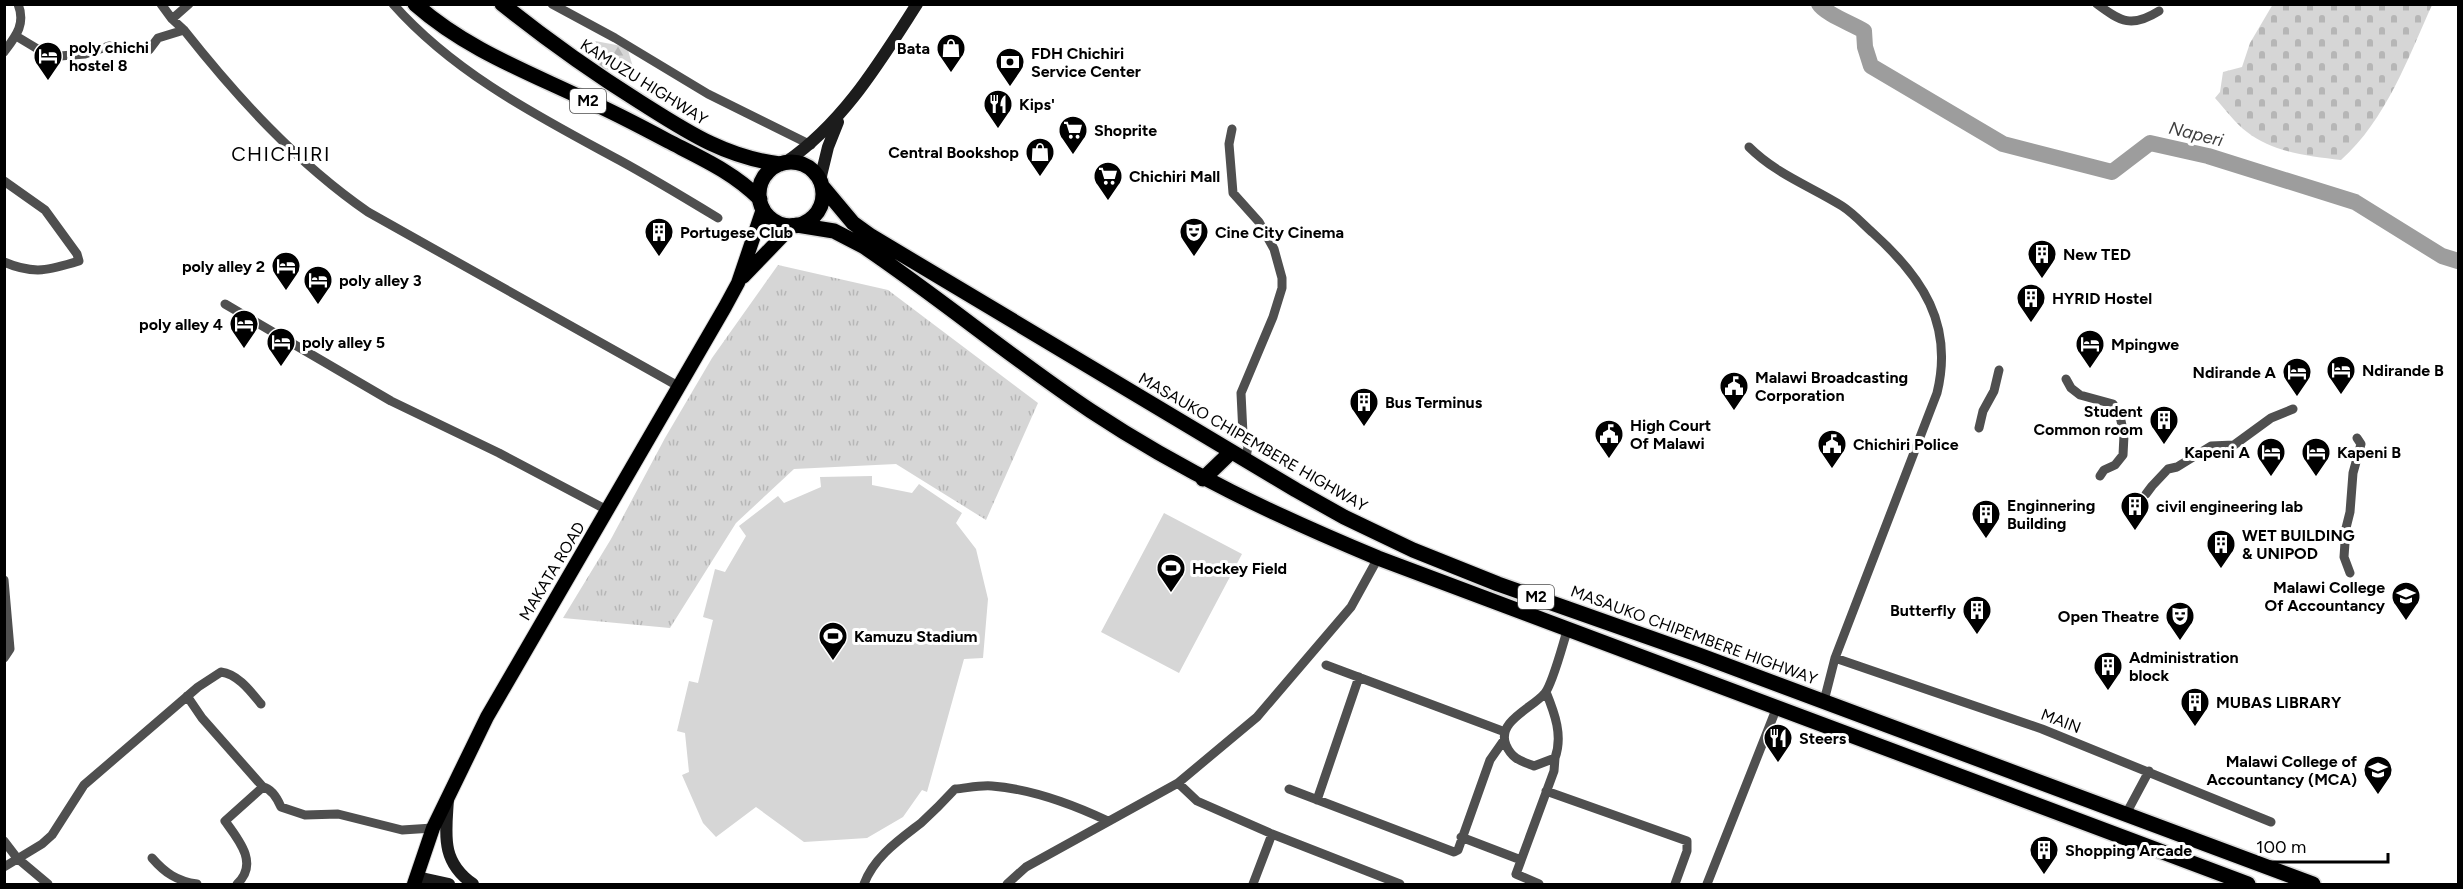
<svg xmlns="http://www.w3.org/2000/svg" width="2463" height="889" font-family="Figtree,sans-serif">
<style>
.grass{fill:url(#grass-tufts)}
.forest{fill:url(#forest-firs)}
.cemetery{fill:url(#cemetery-stones)}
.garden{fill:#d6d6d6}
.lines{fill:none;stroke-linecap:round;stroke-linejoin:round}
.river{stroke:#9d9d9d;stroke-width:16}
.primary-casing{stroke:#dbdbdb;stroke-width:16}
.trunk-casing{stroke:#dbdbdb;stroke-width:18}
.minor{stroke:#4f4f4f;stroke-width:9}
.secondary{stroke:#1c1c1c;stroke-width:12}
.primary{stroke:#000;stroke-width:14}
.trunk{stroke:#000;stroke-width:15}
.labels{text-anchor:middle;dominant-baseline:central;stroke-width:6;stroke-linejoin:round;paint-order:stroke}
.shield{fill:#fff;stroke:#4c4c4c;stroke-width:1.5}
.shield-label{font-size:15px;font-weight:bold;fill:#000}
.poi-label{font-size:16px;font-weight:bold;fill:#000;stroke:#fff;text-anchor:start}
.street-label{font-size:16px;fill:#000;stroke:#fff}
.water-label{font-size:18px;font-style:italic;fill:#3e3e3e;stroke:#fff}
.quarter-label{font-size:20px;letter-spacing:1.5px;fill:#000;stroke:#fff}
</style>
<defs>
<pattern id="grass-tufts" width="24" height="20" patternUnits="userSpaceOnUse" patternTransform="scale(1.5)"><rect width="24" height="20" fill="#d6d6d6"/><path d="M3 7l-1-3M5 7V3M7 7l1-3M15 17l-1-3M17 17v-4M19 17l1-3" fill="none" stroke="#b6b6b6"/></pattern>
<pattern id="forest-firs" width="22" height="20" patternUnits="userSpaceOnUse" patternTransform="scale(1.5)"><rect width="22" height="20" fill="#d6d6d6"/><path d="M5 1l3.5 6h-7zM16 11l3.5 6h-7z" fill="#b6b6b6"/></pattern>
<pattern id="cemetery-stones" width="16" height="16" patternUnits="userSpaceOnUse" patternTransform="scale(1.5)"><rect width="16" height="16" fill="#d6d6d6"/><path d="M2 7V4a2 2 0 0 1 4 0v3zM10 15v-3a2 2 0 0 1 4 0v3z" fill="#b6b6b6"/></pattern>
</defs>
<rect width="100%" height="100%" fill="#fff"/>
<path class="grass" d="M778 265 888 290 1038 403 986 520 896 464 794 469 736 523 670 628 563 618 611 539 665 438 712 358Z"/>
<path class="forest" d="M590 40 627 47 633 67 613 71 600 68Z"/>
<path class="cemetery" d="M2273 4 2432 5C2408 58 2386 120 2341 160 2309 156 2274 153 2247 132 2235 123 2225 109 2215 98L2220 92 2223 72 2242 67 2250 43Z"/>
<path class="garden" d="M872 476V485L912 493 919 484 962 513 956 523 976 549 988 599 983 658 964 659 927 792 922 790 903 817 867 838 804 842 756 807 716 837 703 823 682 775 689 772 685 733 677 731 689 681 698 683 713 620 703 617 715 569 725 572 746 536 739 526 778 496 784 503 821 487 820 477Z
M1164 513 1242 554 1179 673 1101 632Z"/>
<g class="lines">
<path class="river" d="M1819 4C1825 14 1853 24 1864 31L1865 47 1871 66 2003 144 2112 172 2150 143 2208 156 2355 202 2442 256 2458 261"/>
<g class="primary-casing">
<path id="primary" d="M743 277 793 225
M414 884 433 828 487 717 725 307 738 283 763 209"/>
</g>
<g class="trunk-casing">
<path id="trunk" d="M415 4C465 48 523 70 582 98 611 111 640 126 668 141 701 158 733 172 760 199
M502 4C546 39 592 72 640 102 686 131 724 157 780 164
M759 194a32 32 0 1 1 64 0a32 32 0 1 1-64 0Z
M822 186 853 223 871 236 1296 490 1344 517 1413 550 1498 584 1699 655 2313 884
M797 225 834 231 863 246C940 298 1013 359 1091 411 1183 472 1277 516 1378 558L2248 884
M1203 479 1230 453"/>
</g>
<path class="minor" d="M161 4 172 19 184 30C237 97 297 163 368 212L678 386
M393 4C455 74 538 116 619 160 652 178 685 198 718 218
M552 4 615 38 708 94 811 145
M2097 4C2121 22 2132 28 2159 11
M172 19 189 4
M16 36 41 51 60 56 85 54 109 46 149 50 158 38 184 30
M4 52C16 36 26 24 18 4
M1232 129 1229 144 1233 193 1259 222 1274 249 1282 278V288L1273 317 1241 393 1243 434 1248 447 1245 461
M1749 147C1776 174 1810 186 1842 206 1853 213 1863 224 1873 233 1922 277 1954 324 1937 393L1835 658 1824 701
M4 181 45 210 77 254 79 261C50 270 34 275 4 262
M225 304 391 401 499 453 607 510
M2066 379 2071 388 2080 395 2113 404 2120 416 2124 435 2123 455 2115 465 2104 470 2100 476
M1979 428 1983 411 1994 391 1999 370
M2146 494 2152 486 2168 469 2177 467 2211 446 2234 445 2271 418 2293 409
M2350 573 2344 557 2346 528 2350 512 2353 473 2361 444 2357 438
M4 580 10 649 4 658
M1835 658 2042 729 2271 822
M1326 665 1505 732
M1546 692C1555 714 1563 736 1555 758L1534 766C1521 761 1512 759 1506 745 1496 721 1533 708 1545 693 1553 683 1563 643 1568 628
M187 696 202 718 263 787C272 789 278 800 281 807L305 815 338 814 402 830 433 828
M1178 783 1197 801 1272 834 1400 884
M1289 789 1454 852 1458 850 1490 760 1504 740
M1546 791 1687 841V851L1675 884
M1317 800 1359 677
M2126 814 2149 771
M1461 837 1521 860
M4 841 17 858 48 884
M152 858C165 873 177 881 197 884
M4 867 42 844 52 835 84 785 198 687 221 672C238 674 251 692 261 704
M237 884C259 864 239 840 225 821L263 787
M864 884C874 857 899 840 921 823 933 812 944 801 955 789 967 788 980 785 992 786 1032 789 1072 804 1108 821
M1007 884 1026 867 1178 783 1257 717 1351 607 1378 558
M1253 884 1272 834
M1539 884 1516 874 1554 771 1555 758
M1707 884 1777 707"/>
<path class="secondary" d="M786 162C844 122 879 63 917 4
M820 180 828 147 838 122
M448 799C446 834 440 861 473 884
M417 877 449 884"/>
<use href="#primary" class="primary"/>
<use href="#trunk" class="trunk"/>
</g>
<defs>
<g id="shop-pin" transform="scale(1.5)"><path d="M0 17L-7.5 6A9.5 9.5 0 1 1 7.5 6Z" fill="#000" stroke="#fff"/><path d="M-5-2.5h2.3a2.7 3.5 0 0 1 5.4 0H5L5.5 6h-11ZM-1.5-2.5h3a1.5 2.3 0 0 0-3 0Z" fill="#fff"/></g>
<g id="hotel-pin" transform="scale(1.5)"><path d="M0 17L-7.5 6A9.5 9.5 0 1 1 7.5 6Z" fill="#000" stroke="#fff"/><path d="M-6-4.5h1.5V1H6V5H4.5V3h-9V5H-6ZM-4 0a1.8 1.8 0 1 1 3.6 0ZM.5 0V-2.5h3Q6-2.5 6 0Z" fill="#fff"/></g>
<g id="bank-pin" transform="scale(1.5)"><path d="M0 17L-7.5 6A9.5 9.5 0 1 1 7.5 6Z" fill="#000" stroke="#fff"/><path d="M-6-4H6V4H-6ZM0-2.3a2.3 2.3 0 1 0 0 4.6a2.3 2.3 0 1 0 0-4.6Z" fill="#fff"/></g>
<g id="restaurant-pin" transform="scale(1.5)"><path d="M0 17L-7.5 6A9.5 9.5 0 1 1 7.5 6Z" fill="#000" stroke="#fff"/><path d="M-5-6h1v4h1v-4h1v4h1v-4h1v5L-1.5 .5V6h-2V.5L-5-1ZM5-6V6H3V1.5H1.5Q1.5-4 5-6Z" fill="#fff"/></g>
<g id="supermarket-pin" transform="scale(1.5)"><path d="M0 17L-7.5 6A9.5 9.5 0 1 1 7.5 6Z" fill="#000" stroke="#fff"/><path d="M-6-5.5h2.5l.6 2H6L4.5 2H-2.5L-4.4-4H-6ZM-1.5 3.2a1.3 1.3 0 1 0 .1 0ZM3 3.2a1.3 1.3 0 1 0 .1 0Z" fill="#fff"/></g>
<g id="building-pin" transform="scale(1.5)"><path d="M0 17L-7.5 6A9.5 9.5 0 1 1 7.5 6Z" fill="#000" stroke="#fff"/><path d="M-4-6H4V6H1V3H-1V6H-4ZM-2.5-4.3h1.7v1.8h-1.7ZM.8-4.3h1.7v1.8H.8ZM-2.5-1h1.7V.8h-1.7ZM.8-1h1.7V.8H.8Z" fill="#fff"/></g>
<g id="theatre-pin" transform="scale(1.5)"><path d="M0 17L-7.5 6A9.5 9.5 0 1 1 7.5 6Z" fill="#000" stroke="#fff"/><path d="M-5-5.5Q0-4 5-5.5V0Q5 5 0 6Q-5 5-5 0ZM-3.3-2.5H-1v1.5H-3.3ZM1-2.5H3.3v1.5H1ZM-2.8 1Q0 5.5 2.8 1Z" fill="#fff"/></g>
<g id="civic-pin" transform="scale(1.5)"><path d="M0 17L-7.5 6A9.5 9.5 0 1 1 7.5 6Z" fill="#000" stroke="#fff"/><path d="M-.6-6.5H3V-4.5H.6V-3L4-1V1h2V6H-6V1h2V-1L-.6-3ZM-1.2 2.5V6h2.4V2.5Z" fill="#fff"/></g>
<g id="stadium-pin" transform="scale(1.5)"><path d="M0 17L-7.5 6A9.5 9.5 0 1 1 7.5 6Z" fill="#000" stroke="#fff"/><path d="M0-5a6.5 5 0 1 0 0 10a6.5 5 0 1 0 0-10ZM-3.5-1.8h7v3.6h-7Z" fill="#fff"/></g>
<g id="university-pin" transform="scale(1.5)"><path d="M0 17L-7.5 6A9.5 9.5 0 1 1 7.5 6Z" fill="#000" stroke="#fff"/><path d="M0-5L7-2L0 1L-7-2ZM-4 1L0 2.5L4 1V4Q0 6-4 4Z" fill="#fff"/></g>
</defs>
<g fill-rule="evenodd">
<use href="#shop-pin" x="951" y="48"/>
<use href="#hotel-pin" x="48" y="56"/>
<use href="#bank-pin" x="1010" y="62"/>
<use href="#restaurant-pin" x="998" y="104"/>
<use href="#supermarket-pin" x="1073" y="130"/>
<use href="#shop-pin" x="1040" y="152"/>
<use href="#supermarket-pin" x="1108" y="176"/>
<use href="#building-pin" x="659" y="232"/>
<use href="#theatre-pin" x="1194" y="232"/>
<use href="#building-pin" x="2042" y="254"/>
<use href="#hotel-pin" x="286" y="266"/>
<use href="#hotel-pin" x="318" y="280"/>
<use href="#building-pin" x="2031" y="298"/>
<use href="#hotel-pin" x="244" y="324"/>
<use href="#hotel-pin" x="281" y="342"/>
<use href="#hotel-pin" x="2090" y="344"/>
<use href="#hotel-pin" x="2341" y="370"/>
<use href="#hotel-pin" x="2297" y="372"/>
<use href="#civic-pin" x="1734" y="386"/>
<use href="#building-pin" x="1364" y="402"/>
<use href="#building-pin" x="2164" y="420"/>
<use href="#civic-pin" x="1609" y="434"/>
<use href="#civic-pin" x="1832" y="444"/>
<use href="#hotel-pin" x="2271" y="452"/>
<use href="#hotel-pin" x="2316" y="452"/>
<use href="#building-pin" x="2135" y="506"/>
<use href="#building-pin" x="1986" y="514"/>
<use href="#building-pin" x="2221" y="544"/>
<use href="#stadium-pin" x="1171" y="568"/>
<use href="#university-pin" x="2406" y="596"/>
<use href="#building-pin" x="1977" y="610"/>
<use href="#theatre-pin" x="2180" y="616"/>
<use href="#stadium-pin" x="833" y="636"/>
<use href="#building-pin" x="2108" y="666"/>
<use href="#building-pin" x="2195" y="702"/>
<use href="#restaurant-pin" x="1778" y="738"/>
<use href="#university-pin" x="2378" y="770"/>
<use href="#building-pin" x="2044" y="850"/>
</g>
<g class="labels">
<g class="shield">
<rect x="570" y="89" width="36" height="24" rx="4.5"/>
<rect x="1518" y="585" width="36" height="24" rx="4.5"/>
</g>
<g class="shield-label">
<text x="588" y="101">M2</text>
<text x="1536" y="597">M2</text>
</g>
<g class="poi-label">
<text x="69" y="47">poly chichi<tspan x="69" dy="18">hostel 8</tspan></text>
<text x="930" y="48" text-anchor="end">Bata</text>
<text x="1031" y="53">FDH Chichiri<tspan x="1031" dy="18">Service Center</tspan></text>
<text x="1019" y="104">Kips'</text>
<text x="1094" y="130">Shoprite</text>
<text x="1019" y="152" text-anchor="end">Central Bookshop</text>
<text x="1129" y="176">Chichiri Mall</text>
<text x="680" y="232">Portugese Club</text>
<text x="1215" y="232">Cine City Cinema</text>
<text x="2063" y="254">New TED</text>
<text x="265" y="266" text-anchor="end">poly alley 2</text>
<text x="339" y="280">poly alley 3</text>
<text x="2052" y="298">HYRID Hostel</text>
<text x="223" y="324" text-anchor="end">poly alley 4</text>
<text x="302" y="342">poly alley 5</text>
<text x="2111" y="344">Mpingwe</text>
<text x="2362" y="370">Ndirande B</text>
<text x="2276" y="372" text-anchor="end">Ndirande A</text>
<text x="1755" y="377">Malawi Broadcasting<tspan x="1755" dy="18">Corporation</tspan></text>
<text x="1385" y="402">Bus Terminus</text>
<text x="2143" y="411" text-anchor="end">Student<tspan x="2143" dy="18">Common room</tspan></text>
<text x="1630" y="425">High Court<tspan x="1630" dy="18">Of Malawi</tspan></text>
<text x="1853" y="444">Chichiri Police</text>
<text x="2250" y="452" text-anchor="end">Kapeni A</text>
<text x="2337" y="452">Kapeni B</text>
<text x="2007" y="505">Enginnering<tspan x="2007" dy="18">Building</tspan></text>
<text x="2156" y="506">civil engineering lab</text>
<text x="2242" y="535">WET BUILDING<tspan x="2242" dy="18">&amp; UNIPOD</tspan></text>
<text x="1192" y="568">Hockey Field</text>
<text x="2385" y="587" text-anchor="end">Malawi College<tspan x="2385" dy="18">Of Accountancy</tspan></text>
<text x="1956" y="610" text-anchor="end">Butterfly</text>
<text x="2159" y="616" text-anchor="end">Open Theatre</text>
<text x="854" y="636">Kamuzu Stadium</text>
<text x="2129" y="657">Administration<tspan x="2129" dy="18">block</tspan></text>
<text x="2216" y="702">MUBAS LIBRARY</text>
<text x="1799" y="738">Steers</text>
<text x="2357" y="761" text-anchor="end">Malawi College of<tspan x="2357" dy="18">Accountancy (MCA)</tspan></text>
<text x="2065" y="850">Shopping Arcade</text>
</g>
<g class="street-label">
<text transform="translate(644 82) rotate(32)">KAMUZU HIGHWAY</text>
<text transform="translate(1253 442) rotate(30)">MASAUKO CHIPEMBERE HIGHWAY</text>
<text transform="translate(552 571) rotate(-59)">MAKATA ROAD</text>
<text transform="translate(1694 635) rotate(20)">MASAUKO CHIPEMBERE HIGHWAY</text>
<text transform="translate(2061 721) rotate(21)">MAIN</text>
</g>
<g class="water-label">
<text transform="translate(2196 134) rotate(14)">Naperi</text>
</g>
<g class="quarter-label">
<text x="281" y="154">CHICHIRI</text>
</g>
</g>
<rect width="2463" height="889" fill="none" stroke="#000000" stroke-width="12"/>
<path d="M2247 853v9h141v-9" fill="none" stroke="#000000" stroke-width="3"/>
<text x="2256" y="853" font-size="18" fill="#000000" stroke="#ffffff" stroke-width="4.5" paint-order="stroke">100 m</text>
</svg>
